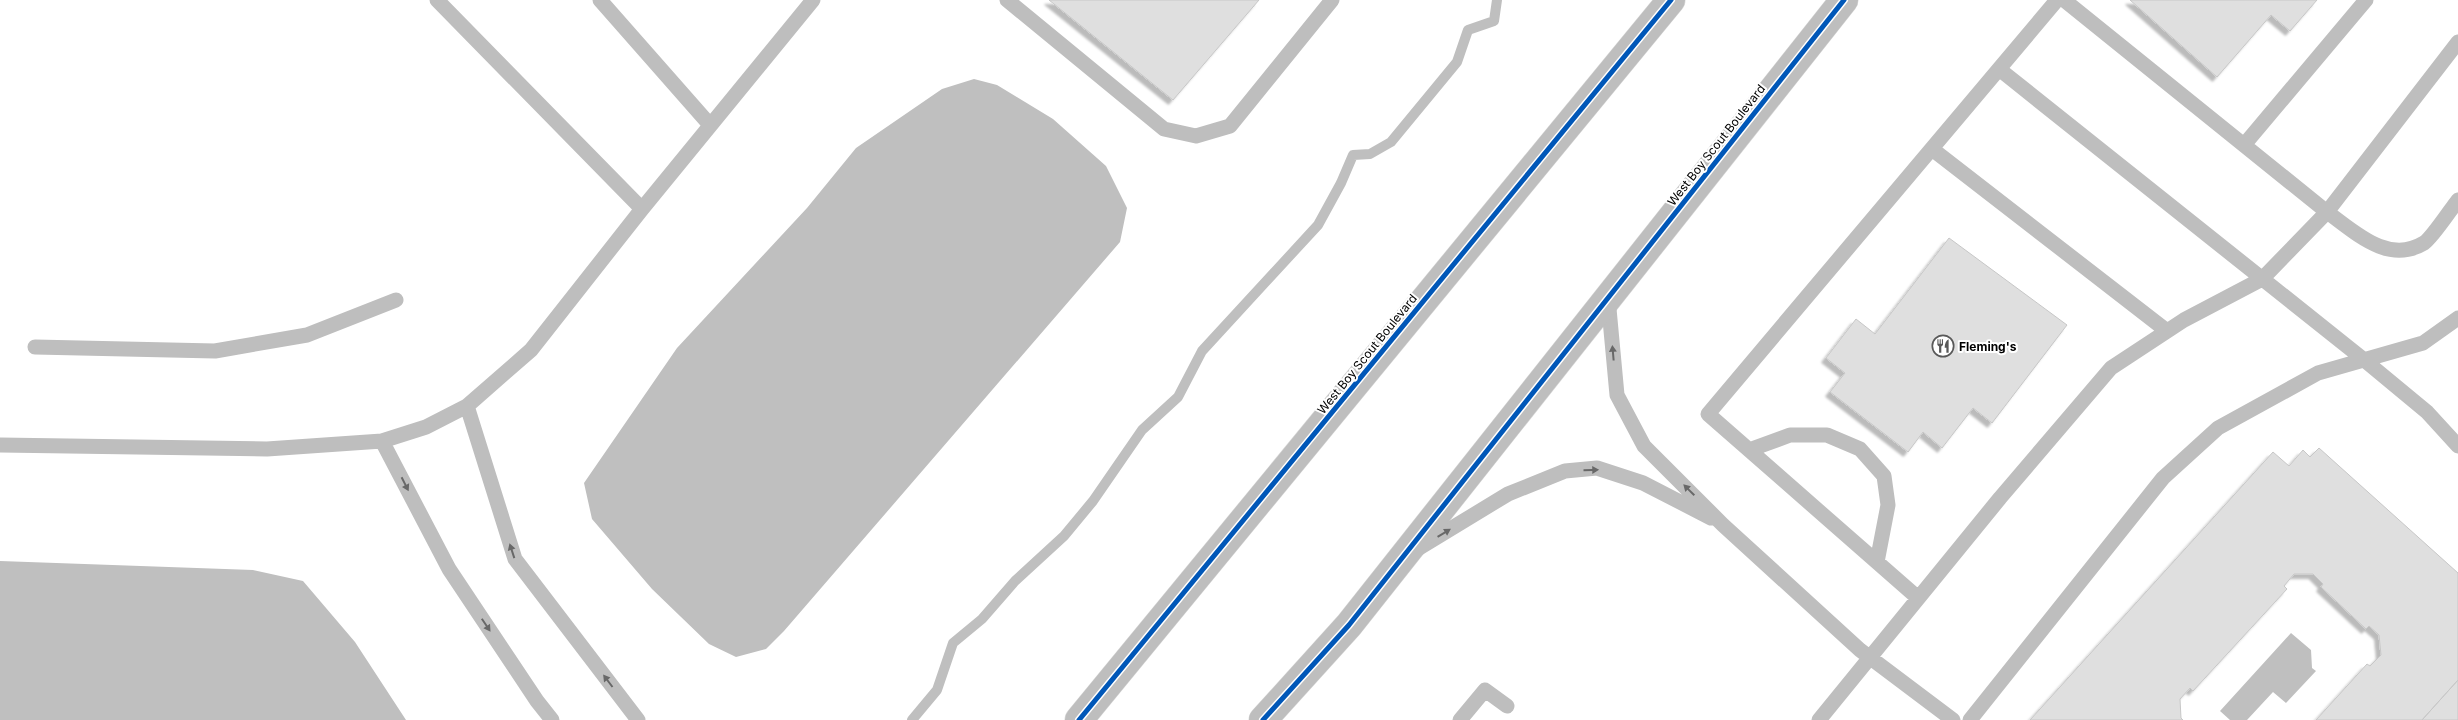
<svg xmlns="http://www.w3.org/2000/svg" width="2458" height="720" font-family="Inter,sans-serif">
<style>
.water{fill:#bfbfbf}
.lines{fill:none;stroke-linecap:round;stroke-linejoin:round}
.stream{stroke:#bfbfbf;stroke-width:10}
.building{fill:#dfdfdf;stroke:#c7c7c7;filter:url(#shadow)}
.primary-casing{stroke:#dbdbdb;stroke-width:29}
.lane{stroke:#bebebe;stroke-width:15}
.primary{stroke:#bebebe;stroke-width:28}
.cycleway-casing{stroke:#fff;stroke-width:8}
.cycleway{stroke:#0057b8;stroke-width:5}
.oneway{fill:#686868}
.labels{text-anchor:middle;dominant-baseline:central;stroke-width:4;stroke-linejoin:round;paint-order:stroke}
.street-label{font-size:12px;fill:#000;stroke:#fff}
.poi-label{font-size:12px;font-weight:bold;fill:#000;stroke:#fff;text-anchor:start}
</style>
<defs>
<filter id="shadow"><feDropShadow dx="-4.5" dy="4.5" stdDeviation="1" flood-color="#0004"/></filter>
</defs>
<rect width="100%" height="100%" fill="#fff"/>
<path class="water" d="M974 79 997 85 1053 119 1106 166 1127 208 1120 242 784 631 766 649 736 657 709 644 652 589 592 519 584 483 677 348 807 208 856 148 942 89Z
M0 561 253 570 303 581 355 642 406 720H0Z
M2291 633 2311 650 2312 668 2316 671 2286 703 2273 692 2247 720H2230L2220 711Z"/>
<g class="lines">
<path class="stream" d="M912 720 937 690 953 643 982 619 1015 581 1064 536 1093 501 1142 430 1178 397 1202 351 1318 225 1341 183 1353 155 1370 154 1391 142 1457 62 1468 30 1494 21 1497 0"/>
</g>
<path class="building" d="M1049 0H1259L1173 100Z
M2130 0H2317L2290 31 2271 15 2217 77Z
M1949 238 2067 325 1992 423 1973 408 1942 448 1923 432 1908 452 1830 392 1845 373 1826 358 1856 319 1875 334Z
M2319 448 2458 573V680L2422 720H2316L2367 664 2370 666 2381 655 2379 635 2369 626 2366 629 2321 587 2323 584 2313 574H2294L2284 586 2287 589 2193 691 2190 688 2180 699 2181 718 2183 720H2030L2273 452 2289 466 2303 450 2310 457Z
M2458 680V720H2422Z"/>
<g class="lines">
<g class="primary-casing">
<path id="primary" d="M1079 720 1671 0
M1263 720 1349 625 1844 0"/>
</g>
<path class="lane" d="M437 0 642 209
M600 0 710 125
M1007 0 1164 129 1196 136 1230 126 1332 0
M2064 0 2327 212C2355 232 2388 265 2424 243 2432 238 2451 209 2458 200
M1999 69 2363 359 2427 412 2458 446
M2244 145 2366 0
M1932 149 2167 331
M1608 298 1617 395 1644 446 1723 525 1860 650 1953 720
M35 347 215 351 307 335 396 300
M467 406 515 559 638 720
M382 441 449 569 537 701 552 720
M0 445 267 449 382 441 426 427 467 406 531 350 642 209 813 0
M1749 450 1790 435H1827L1860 449 1884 476 1888 505 1877 562
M1419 548 1508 494 1565 471 1597 468 1643 483 1711 518
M1918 598 1708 414 2057 0
M1460 720 1485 690 1507 706
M1819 720 2000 498 2111 368 2184 320 2262 279 2327 212 2458 42
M1970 720 2163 478 2218 428 2318 373 2423 343 2458 318"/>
<use href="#primary" class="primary"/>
<g class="cycleway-casing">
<path id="cycleway" d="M1079 720 1671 0
M1263 720 1349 625 1844 0"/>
</g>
<use href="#cycleway" class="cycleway"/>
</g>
<defs><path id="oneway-solid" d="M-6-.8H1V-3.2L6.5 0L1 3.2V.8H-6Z" transform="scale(1.25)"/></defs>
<g class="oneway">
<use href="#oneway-solid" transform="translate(1613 353) rotate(-95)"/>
<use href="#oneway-solid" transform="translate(1591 470) rotate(-1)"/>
<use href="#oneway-solid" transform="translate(405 484) rotate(63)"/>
<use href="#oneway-solid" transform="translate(1689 490) rotate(-135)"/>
<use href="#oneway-solid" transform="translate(1444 533) rotate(-31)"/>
<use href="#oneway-solid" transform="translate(512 551) rotate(-108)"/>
<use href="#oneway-solid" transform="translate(486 625) rotate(56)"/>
<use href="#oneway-solid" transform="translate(608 681) rotate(-127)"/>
</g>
<defs>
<g id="restaurant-ring" transform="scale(1.125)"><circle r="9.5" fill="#fff" stroke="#595959" stroke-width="1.5"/><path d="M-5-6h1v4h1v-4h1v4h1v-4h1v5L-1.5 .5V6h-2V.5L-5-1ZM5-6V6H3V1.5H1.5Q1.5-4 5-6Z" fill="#595959"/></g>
</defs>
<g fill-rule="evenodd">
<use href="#restaurant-ring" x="1943" y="346"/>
</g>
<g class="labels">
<g class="street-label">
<text transform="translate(1716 145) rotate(-52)">West Boy Scout Boulevard</text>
<text transform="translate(1367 354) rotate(-51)">West Boy Scout Boulevard</text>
</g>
<g class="poi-label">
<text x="1959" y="346">Fleming's</text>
</g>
</g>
</svg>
